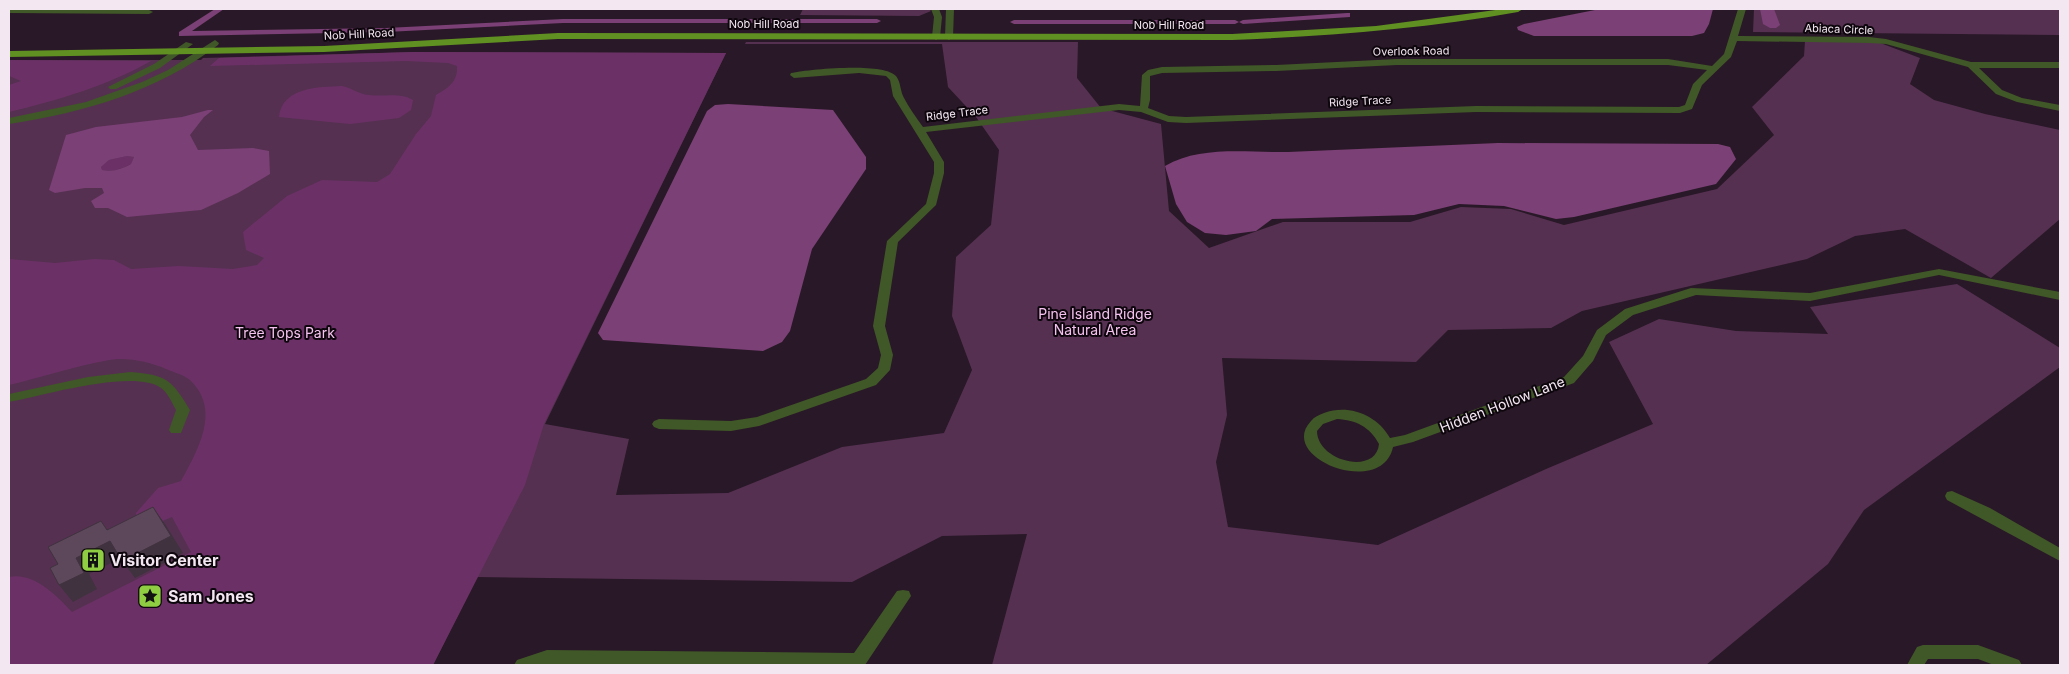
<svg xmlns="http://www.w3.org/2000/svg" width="2069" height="674" font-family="Inter,sans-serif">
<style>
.green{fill:#553051}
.forest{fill:#6b3166}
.water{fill:#7b4076;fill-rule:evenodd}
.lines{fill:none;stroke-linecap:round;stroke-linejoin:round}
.canal{fill:#7b4076;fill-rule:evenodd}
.minor{fill:#405728;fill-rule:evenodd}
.major{fill:#608f22;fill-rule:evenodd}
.shaded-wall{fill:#40323f}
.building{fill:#5c485a;stroke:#40323f}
.labels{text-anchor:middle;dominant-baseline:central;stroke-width:4;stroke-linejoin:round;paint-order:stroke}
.far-street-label{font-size:11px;fill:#f3e7f1;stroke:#0d060c}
.park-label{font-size:14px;fill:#f6c2ef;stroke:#0d060c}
.street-label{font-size:14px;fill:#f3e7f1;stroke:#0d060c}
.near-poi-label{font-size:16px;font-weight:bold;fill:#f3e7f1;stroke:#0d060c;text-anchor:start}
</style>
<rect width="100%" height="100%" fill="#291827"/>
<path class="green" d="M803 9H929L931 11 919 16 800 15Z
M1754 9H2060V35L1753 32Z
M1805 41H1875L1920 58 1910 84 1934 100 1985 114 2060 130V219L1991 278 1905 229 1855 236 1807 259 1582 311 1551 328 1448 330 1416 362 1222 358 1227 415 1216 462 1228 527 1378 545 1546 469 1653 424 1609 342 1659 319 1736 331 1828 334 1810 307 1957 284 2060 348V367L1864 510 1828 564 1706 665H992L1027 534 942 536 852 582 477 577 433 665H9V60H201L203 58 413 52 726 53 545 424 629 439 616 495 728 493 842 447 944 433 972 370 952 316 956 257 991 225 999 150 976 117 948 87 942 44H745L746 42H1078L1077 78 1101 108 1161 124 1169 211 1209 248 1283 222H1410L1461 207 1511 209 1564 225 1717 189 1774 135 1752 107 1804 56Z"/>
<path class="forest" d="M413 52 726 53 544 424 525 485 433 665H9V577C34 572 57 596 72 612L191 552 172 517 136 532V513L158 488 181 481C197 451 222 410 190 380 184 375 173 372 166 369 149 362 128 357 109 360 76 366 42 377 9 385V259L55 263 94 259 114 260 131 269 179 266 233 269 257 265 264 258 246 250 243 232 287 196 322 180 377 182 390 174 416 134 431 116 436 95C448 88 458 82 457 66L448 63 406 61 210 66 219 58Z
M9 60 151 61C107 86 58 100 9 112V85L21 81 9 76Z
M342 86C352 88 358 94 369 95 384 97 400 92 413 100L411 110 399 118 350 124 279 117C282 87 319 87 342 86Z
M127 156 134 157 131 164C121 169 113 172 102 170L101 167 109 160Z"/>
<path class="water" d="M1600 9H1713L1709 24 1704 33 1692 36H1534L1518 30 1517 27 1524 24Z
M1760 9H1774L1780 25 1776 28H1770L1763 24Z
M728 104 833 110 866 157V169L812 249 790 331 782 342 763 351 603 340 598 333 707 111 715 105Z
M208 110H213L204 117 190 135 198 150 253 148 269 151 270 174 238 193 201 210 127 217 108 208H95L91 201 104 193 102 188H85L55 193 49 190 66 135 96 127 182 117ZM127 156 134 157 131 164C122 169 113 172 102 170L101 167 109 160Z
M1498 143 1718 144 1730 147 1736 159 1716 184 1574 217 1556 219 1504 206 1459 204 1414 215 1272 219 1256 231 1226 235 1205 233 1187 222 1176 204 1165 166C1201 145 1248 153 1288 152 1358 149 1428 146 1498 143Z"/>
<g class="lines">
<path class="canal" d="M215 9H224L192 31 386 28 563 19H877L881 21 877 23H563L386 32 179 36V32Z
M1347 13H1350V17L1243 24 1239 22 1235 24H1014L1010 22 1014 20H1235L1239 22 1243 20Z"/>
<path class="minor" d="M9 9 149 10 153 12 149 14 9 13Z
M931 9H939L942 17 940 37 936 40 932 37 934 17Z
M946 9H954L953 37 949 40 945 37Z
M1738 9H1746L1738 36 1869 37 1886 39 1971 62H2060V68H1979L2002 90 2022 98 2060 105V111L2017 102 1996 94 1968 67 1886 44 1869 43 1737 41 1731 57 1702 85 1692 109 1680 113 1476 112 1186 123 1168 122 1141 112 1119 110 926 132 944 162V173L936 205 898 242 885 326 893 355 890 370 876 385 759 426 731 431 659 429 654 427 652 424 654 421 659 419 731 421 757 417 866 379 878 368 881 355 873 326 887 241 926 204 934 173V162L893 96 890 80 886 76 859 73 794 78 790 75 791 73C810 69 884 62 896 76 901 82 900 91 904 98 909 108 916 117 923 127L1119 104 1140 106 1142 75 1148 70 1162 67 1276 65 1397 59H1668L1712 66 1724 54ZM1397 65H1668L1707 70 1693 84 1685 105 1679 107 1476 106 1186 117 1169 116 1148 108 1150 100V76L1162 73 1276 71Z
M215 40 219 43 218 45C158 91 83 113 9 124V118L86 102 142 82 168 70Z
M186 42 193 44 160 68 116 89H110L108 87 154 64Z
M1939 269 2060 292V300L1939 275 1810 301 1696 295 1633 315 1606 335 1593 361 1574 383 1413 442 1393 447C1382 499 1276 458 1311 421 1314 417 1319 415 1324 413 1349 404 1377 415 1390 438L1405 435 1564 377 1583 356 1597 330 1625 309 1691 288 1810 293ZM1337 419C1356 420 1370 427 1379 444 1376 476 1317 461 1317 431L1323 424Z
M130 372C167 375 171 379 190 410L181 433H171L169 430 176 410C172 403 168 393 161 388 135 368 41 396 9 402V394L88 377Z
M1952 491 1990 508 2060 548V561L1947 500 1945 496 1947 492Z
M903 590 909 591 911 596 865 665H514L517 660 547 650 854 653 897 591Z
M1923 645H1978L2019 660 2022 665H1994L1978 659H1928L1924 665H1907L1917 647Z"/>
<path class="major" d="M1503 9H1523L1518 12C1423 29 1328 36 1232 40L558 39 324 52 9 57V51L324 46 558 33 1232 34 1376 26Z"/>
</g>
<path class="shaded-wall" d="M153 507 165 524 183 553 135 578 122 561Z
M110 541 123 557 89 574 97 589 73 602 59 585 76 558Z"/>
<path class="building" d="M153 507 171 536 122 561 110 541 76 558 84 573 59 585 50 568 58 564 48 547 101 521 107 530Z"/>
<defs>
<g id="building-square" transform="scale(1.25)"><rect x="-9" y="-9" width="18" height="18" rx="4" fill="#8fcd42" stroke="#0d060c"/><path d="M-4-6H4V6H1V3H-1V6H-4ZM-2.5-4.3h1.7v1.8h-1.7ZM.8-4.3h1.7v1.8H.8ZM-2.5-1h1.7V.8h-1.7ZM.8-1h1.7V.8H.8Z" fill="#111"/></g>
<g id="sight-square" transform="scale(1.25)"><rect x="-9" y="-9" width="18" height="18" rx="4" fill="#8fcd42" stroke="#0d060c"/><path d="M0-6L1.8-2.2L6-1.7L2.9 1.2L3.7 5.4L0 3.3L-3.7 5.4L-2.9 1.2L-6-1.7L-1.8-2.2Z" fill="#111"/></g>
</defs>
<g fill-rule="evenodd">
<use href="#building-square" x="93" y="560"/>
<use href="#sight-square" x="150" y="596"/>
</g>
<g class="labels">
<g class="far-street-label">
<text x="764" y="24">Nob Hill Road</text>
<text x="1169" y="25">Nob Hill Road</text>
<text transform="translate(1839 29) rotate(2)">Abiaca Circle</text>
<text transform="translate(359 34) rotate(-3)">Nob Hill Road</text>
<text transform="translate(1411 51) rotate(-1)">Overlook Road</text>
<text transform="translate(1360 101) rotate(-3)">Ridge Trace</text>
<text transform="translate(957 113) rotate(-7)">Ridge Trace</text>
</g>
<g class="park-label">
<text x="1095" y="313">Pine Island Ridge<tspan x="1095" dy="16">Natural Area</tspan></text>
<text x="285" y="332">Tree Tops Park</text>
</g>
<g class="street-label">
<text transform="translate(1502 404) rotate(-21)">Hidden Hollow Lane</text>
</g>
<g class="near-poi-label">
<text x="110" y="560">Visitor Center</text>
<text x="168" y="596">Sam Jones</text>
</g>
</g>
<rect width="2069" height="674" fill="none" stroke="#f3e7f1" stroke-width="20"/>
</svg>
